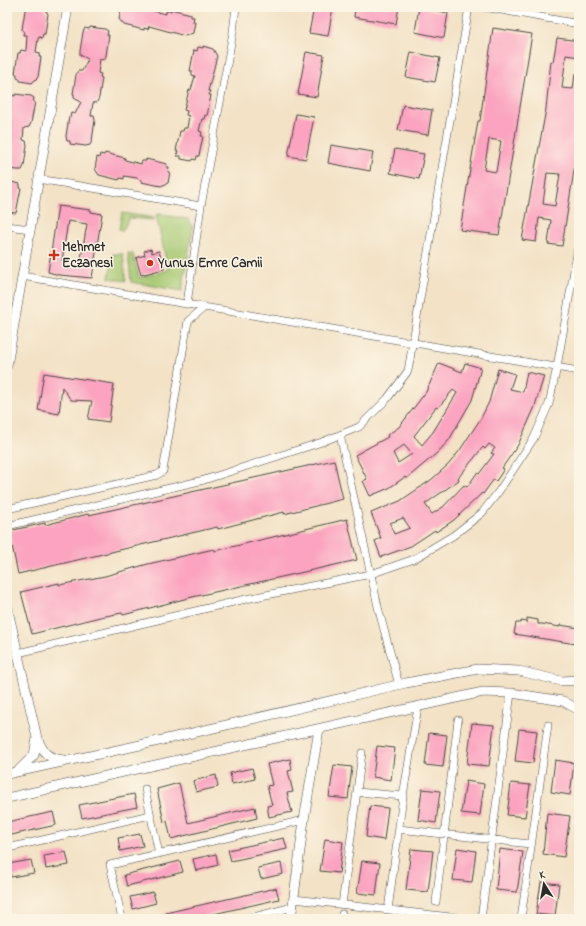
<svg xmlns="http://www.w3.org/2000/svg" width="586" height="926" font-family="'Indie Flower',sans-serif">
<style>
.green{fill:#a4c770;stroke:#68794e}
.building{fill:#fba3c0;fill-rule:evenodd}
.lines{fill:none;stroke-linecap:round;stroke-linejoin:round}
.street-casing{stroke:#494642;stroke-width:8}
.secondary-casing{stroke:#494642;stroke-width:10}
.street{stroke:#fff;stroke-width:7}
.secondary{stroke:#fff;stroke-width:9}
.poi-dot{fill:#c8321e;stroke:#fcf5e5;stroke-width:1.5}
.labels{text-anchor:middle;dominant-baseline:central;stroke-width:3;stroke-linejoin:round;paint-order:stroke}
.poi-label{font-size:14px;font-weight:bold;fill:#2b2b2b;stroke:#fcf5e5;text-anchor:start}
</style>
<rect width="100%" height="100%" fill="#fcf5e5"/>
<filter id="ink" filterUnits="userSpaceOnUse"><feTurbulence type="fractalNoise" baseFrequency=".025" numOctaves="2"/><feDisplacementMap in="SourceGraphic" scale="8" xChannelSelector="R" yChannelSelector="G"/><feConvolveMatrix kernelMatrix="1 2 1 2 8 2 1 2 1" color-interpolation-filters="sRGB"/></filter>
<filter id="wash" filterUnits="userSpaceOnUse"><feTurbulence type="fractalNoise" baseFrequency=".012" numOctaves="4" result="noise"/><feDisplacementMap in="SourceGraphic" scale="16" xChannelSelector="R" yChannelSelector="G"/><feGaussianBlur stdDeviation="0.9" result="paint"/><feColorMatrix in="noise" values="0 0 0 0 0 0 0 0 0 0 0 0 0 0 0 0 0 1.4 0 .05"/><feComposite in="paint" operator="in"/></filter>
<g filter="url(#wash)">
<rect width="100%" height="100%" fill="#f3e2c6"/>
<path class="green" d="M122 213 154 218V220L129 218 122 232 119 229Z
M159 214 188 219 193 227 182 291 131 282 128 253 133 254 139 278 168 270 156 215Z
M113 254H123L126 281 109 278Z"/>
<g id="blocks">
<path class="building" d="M28 7H43L48 14 45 34H43L42 38 39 37 38 39 36 52 40 53 39 57H41L38 77 32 83 20 81V79L17 78V74H15L18 53H20L21 50 26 51 27 35H23L24 31 22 30 25 10H27Z
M122 7H150L149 10 166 14V11H171V9L191 14V17H194L193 22H195L193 33 185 36 149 26 148 29 144 28V30L124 25 119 19Z
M314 7H333L328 36 309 33Z
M355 7H399L396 24 354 17Z
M419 7 448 13 444 38 415 32Z
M90 27 105 29 108 31 107 35H109L106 56 104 60 100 59 98 73 101 74 100 77 102 78 99 98 97 102 93 103 91 116H94L95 120 92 141 90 145 86 146 70 144V141H67L66 136 69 117 70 118 71 113 75 114 81 102 74 98V94H73L76 75 78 71H82L88 59 80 55V51L83 32 85 28 89 29Z
M493 28 532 34 499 235 460 230 474 145 478 121H480ZM489 139 501 141 496 172 484 170Z
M557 38 579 41V57L566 55 562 88 573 89 575 74H579V139L562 246 548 244 551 220 539 218 536 242 522 240 546 109 551 61 553 62ZM547 173 560 174 555 206 543 204Z
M203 46 213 49 217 56 208 91H210L209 95H211L207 116 205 115 204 119H202L199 131 202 132 201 136H203L199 156H197L196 160 193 159 192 161 181 159V156H177L178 151H176L180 131H183L184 128H187L189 116 186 115 187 111 184 110 189 90H191L195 76 192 75V71H190L194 50 197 51 198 47 203 48Z
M306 52 324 55 317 97 298 94Z
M411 52 440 58 435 82 406 77Z
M15 94 31 96 34 98 33 102H35L31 123 29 127 24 128 23 140 26 141 27 145 24 166 22 170H18L7 169V138L12 126 7 123V108L10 95 15 96Z
M403 105 432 110 428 135 398 130Z
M296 114 314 117 306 159 288 156Z
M331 145 373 152 370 171 328 163Z
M395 149 424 154 419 179 390 173Z
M105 153 125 158V160L141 164 142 161H146V159L167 164 166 167H169L168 172H170L168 183 161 186 141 182V180L137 178 124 176V179L120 178 119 180 99 175 95 169 97 157 99 158 100 154 104 155Z
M7 181 20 184V188H21L16 213 7 212Z
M58 206 91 210V212L102 214 92 278 59 275 48 272ZM68 221 87 224 80 264 62 261Z
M151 249 152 253 159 251 164 269 141 275 136 258 145 255 144 251Z
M439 363 462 372 465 363 481 368 472 400 449 440 437 453 406 479 405 477 389 488 370 496 363 481 367 479 355 455 388 437 387 435 399 427 426 392ZM453 390 457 393 433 432 422 445 414 436 436 407 438 408ZM404 445 412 454 398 463 393 453Z
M498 369 515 374 510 389 523 392 527 372 544 376 534 409 518 445 502 468 504 469 496 481 494 479 483 494 482 493 454 520 436 532 435 530 411 546 381 557 375 541 381 538 371 513 400 501 431 480 449 464 460 450 481 418 489 402ZM489 444 495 448 491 453 494 454 479 474 477 473 467 487 464 485 443 507 432 514 425 504 459 480 458 478 483 447 485 449ZM403 518 410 528 394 534 390 523Z
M44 373 114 384 109 422 88 419 92 401 71 400 62 387 59 414 38 410Z
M334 460 343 499 284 514V512L218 529 217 527 18 574 9 531 45 523V525L88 514 89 515Z
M347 519 357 560 188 598 123 615 122 613 100 617 32 634 21 592 59 583V585L105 576 148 564 214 549 215 551Z
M527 618 538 620V624H542L560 627V625L579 628 576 644 514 634 516 623H521V621L527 622Z
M472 723 494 725 489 766 467 764Z
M519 729 537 731 533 763 515 761Z
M429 733 447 735 443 767 425 765Z
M377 746 395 748 391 780 373 777Z
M290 759 292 770 288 771 293 792 287 793 292 812 269 817 267 806 272 805 267 786 272 785 267 764Z
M555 760 574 763 570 795 551 792Z
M334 765 352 767 348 799 329 797Z
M252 768 255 779 232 784 230 773Z
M216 775 218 787 196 792 193 781Z
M466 781 484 784 480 815 461 813Z
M179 783 188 823 255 807 257 818 171 839 167 821 164 822 157 789Z
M511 783 530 785 525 817 507 815Z
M422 789 440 791 436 823 418 820Z
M134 794 137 807 82 818 79 805Z
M370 806 388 808 384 840 366 837Z
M53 812 56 825 7 836V822Z
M547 813 570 816 564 857 543 854Z
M140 834 143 846 120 851 118 838Z
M284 838 287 849 231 861 228 850Z
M325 839 343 842 339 873 320 871Z
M457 848 476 851 472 882 453 880Z
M411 849 433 851 428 892 406 890Z
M500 849 523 852 517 892 496 890Z
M66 852 69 865 46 869 44 856Z
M216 854 218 865 196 871 193 859Z
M31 860 34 873 11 877 8 864Z
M180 861 183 872 127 886 124 875Z
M362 861 380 863 376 895 357 893Z
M281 863 283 874 261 879 258 868Z
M541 882 559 884 555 916 536 914Z
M276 888 279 899 192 919H166L165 913Z
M153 892 156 903 133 909 130 897Z"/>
</g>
</g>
<g filter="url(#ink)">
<use href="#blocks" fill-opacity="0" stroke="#494642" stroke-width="1"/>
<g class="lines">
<g class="street-casing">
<path id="street" d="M484 7 579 24
M38 179 201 206
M7 226 30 229
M22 276 579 371
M187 304 201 206 233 32 236 7
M340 435 379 611 399 685
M7 509 157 475 163 471 188 321 205 307
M7 526 204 480 322 442 359 427 387 399 408 371 469 7
M18 653 246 599 371 574 414 559 454 535 482 513 499 491 534 438 549 404 557 367 579 242
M145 789 159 854
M357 792 403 796
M399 829 530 844
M8 848 150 815
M294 899 468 919
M436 902 458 720
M342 905 362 753
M388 910 403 796 418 707
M122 919 110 865 304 820
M245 919 293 907
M342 919V914
M481 919 511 693
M521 919 548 725"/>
</g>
<g class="secondary-casing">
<path id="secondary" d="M7 366 68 7
M7 606 37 738
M19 770 34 755 37 738C44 753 46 758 64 760
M7 774 154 742 406 683 478 669 519 671 561 681 579 680
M7 798 483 692 511 693 563 701 579 710
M291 919 304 820 319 729"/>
</g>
<use href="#street" class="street"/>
<use href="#secondary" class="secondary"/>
</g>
</g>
<g class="poi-dot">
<path d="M52 249h4v4h4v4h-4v4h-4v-4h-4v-4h4z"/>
<circle cx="150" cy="263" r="4"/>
</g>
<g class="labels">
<g class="poi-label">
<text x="62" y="247">Mehmet<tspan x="62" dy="16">Eczanesi</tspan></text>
<text x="158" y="263">Yunus Emre Camii</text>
</g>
</g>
<rect width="586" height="926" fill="none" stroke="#fcf5e5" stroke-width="24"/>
<g transform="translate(544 884) rotate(349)" stroke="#fcf5e5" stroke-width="3" paint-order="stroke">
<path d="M0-3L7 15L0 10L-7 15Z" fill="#2b2b2b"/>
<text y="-6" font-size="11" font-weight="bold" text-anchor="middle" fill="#2b2b2b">K</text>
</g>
</svg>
